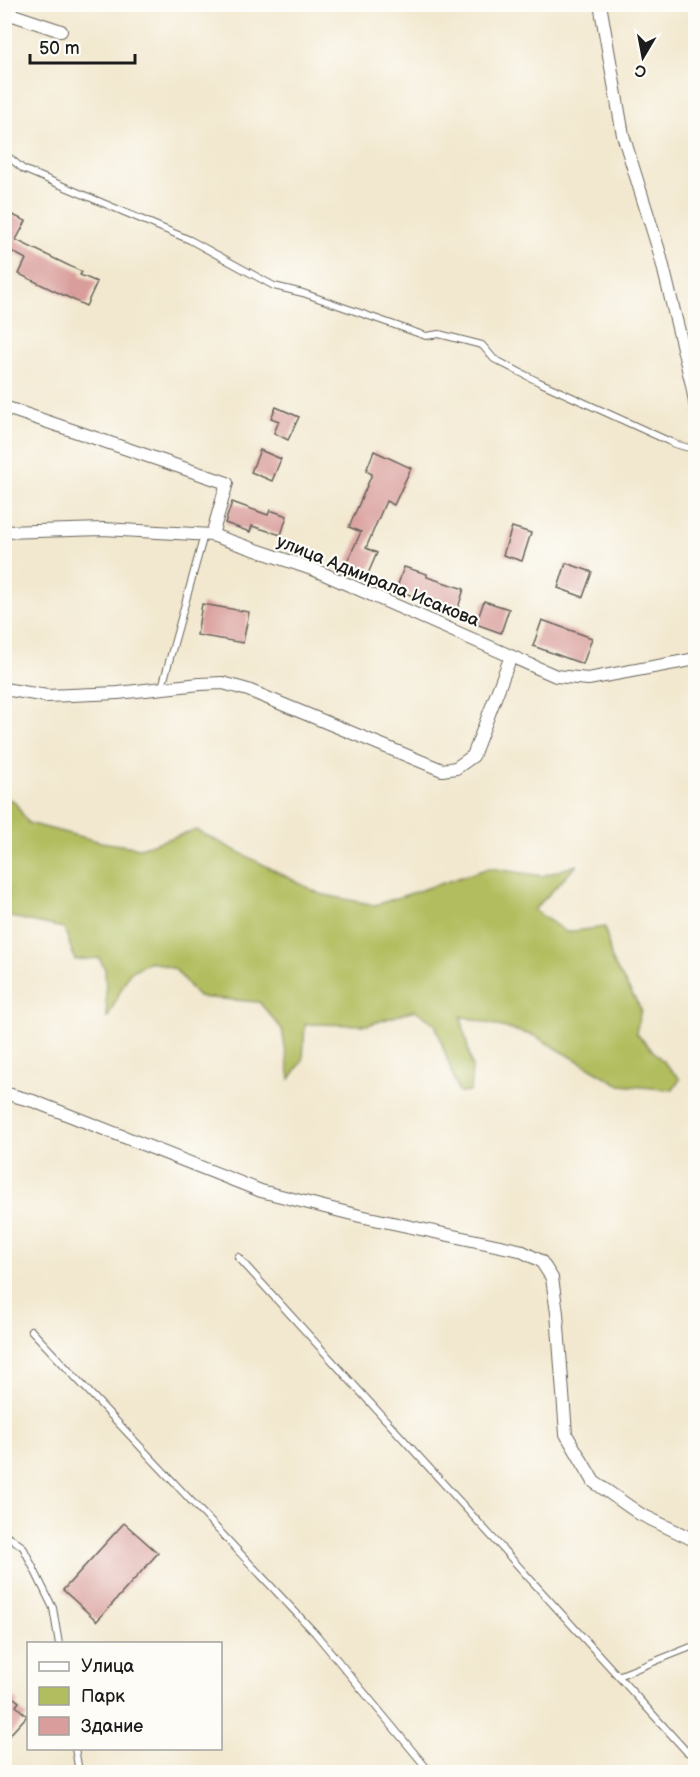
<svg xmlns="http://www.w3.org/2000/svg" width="700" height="1777" font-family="'Balsamiq Sans',sans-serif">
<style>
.green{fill:#b2bd5f;stroke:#676c3e;stroke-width:1.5}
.building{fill:#d99e9b}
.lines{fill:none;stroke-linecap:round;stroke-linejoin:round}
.lane-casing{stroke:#67635b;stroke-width:8}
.street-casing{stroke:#67635b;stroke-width:14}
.lane{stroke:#fff;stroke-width:6}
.street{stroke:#fff;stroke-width:12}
.labels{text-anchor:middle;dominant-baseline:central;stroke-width:4.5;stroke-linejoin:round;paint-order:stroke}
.street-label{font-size:18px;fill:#1c1c1c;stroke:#fdfcf7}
</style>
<rect width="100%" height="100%" fill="#fdfcf7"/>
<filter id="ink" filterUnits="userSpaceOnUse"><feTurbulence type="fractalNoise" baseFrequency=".0167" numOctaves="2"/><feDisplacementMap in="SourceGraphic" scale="12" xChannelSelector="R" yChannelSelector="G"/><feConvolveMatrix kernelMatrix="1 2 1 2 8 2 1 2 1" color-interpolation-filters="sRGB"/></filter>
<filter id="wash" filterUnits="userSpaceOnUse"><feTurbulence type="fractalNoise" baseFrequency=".008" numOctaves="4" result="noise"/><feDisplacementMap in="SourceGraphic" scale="24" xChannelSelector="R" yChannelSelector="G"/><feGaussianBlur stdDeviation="1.35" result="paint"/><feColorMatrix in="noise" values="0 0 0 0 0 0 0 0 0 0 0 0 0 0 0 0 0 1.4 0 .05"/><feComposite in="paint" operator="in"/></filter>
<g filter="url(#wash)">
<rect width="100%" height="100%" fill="#f2e8cf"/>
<path class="green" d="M5 798 14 801 28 823 101 842 140 848 196 830 320 894 375 905 489 868 542 876 577 865 534 910 566 932 605 927 612 961 641 1009 636 1033 680 1079 673 1090 620 1085 535 1036 461 1016 472 1067 470 1092 459 1093 435 1024 415 1010 368 1025 305 1024 303 1060 290 1079 282 1029 259 1002 198 997 175 969 150 961 129 973 107 1019 105 969 99 958 75 960 64 928 5 916Z"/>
<g id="blocks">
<path class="building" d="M4 211 26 221 16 240 82 272 80 275 97 282 86 306 19 274 26 259 11 251 4 264Z
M276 407 299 417 288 440 274 433 279 421 271 418Z
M260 450 281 459 272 481 251 472Z
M374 451 411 468 394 505 386 501 366 548 377 553 367 576 345 566 361 532 349 527 372 474 366 471Z
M232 502 268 515 270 510 287 516 281 535 252 526 250 532 225 523Z
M512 527 531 533 522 561 503 555Z
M566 563 592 572 583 597 558 588Z
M404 567 427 574V577L464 589 457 611 396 590Z
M484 601 509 609 501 633 476 624Z
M202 604 249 612 243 643 197 635Z
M542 620 592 638 583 664 533 646Z
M124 1523 158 1553 97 1621 63 1590Z
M4 1690 19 1702 16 1706 27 1716 4 1741Z"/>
</g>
</g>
<g filter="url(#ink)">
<use href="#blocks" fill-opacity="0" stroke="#67635b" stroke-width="1.5"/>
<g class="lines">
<g class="lane-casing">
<path id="lane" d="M4 153 23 169 190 240 274 286 303 293 426 336 439 334 482 345 494 359 539 382 675 444 696 450
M162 687 204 535
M238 1257 687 1752 696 1756
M31 1330 315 1633 430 1772
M4 1533 23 1547 53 1608 59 1644
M618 1676 696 1645
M75 1748 79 1772"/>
</g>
<g class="street-casing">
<path id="street" d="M600 4 623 135 660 254 692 385 696 408
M4 12 61 31
M4 407 227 483 212 535
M4 532 103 529 212 535 315 570 556 676 588 679 696 659
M4 689 47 696 118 693 200 684 223 683 248 690 442 770 456 768 473 756 511 656
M4 1093 33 1101 261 1191 360 1216 519 1250 541 1261 552 1278 557 1313 566 1434 594 1482 640 1514 696 1541"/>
</g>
<use href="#lane" class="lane"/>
<use href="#street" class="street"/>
</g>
</g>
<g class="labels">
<g class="street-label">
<text transform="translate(378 581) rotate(22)">улица Адмирала Исакова</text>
</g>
</g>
<rect width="700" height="1777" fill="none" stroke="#fdfcf7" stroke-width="24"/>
<rect x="27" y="1642" width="195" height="108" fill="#fdfcf7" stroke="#a3a29f" stroke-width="1.5"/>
<rect x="39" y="1662" width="30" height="9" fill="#ffffff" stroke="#a3a29f" stroke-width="1.5"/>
<text x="81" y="1672" font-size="18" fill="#1c1c1c">Улица</text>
<rect x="39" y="1687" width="30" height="18" fill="#b2bd5f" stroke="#a3a29f" stroke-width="1.5"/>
<text x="81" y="1702" font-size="18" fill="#1c1c1c">Парк</text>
<rect x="39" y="1717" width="30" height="18" fill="#d99e9b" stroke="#a3a29f" stroke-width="1.5"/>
<text x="81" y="1732" font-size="18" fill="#1c1c1c">Здание</text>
<g transform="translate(643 57) rotate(190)" stroke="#fdfcf7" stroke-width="4.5" paint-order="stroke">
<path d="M0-4.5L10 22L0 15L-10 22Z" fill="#1c1c1c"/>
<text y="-9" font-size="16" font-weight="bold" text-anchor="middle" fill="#1c1c1c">С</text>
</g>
<path d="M30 54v9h105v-9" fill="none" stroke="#1c1c1c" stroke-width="3"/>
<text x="39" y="54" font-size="18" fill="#1c1c1c" stroke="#fdfcf7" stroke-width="4.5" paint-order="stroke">50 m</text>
</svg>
